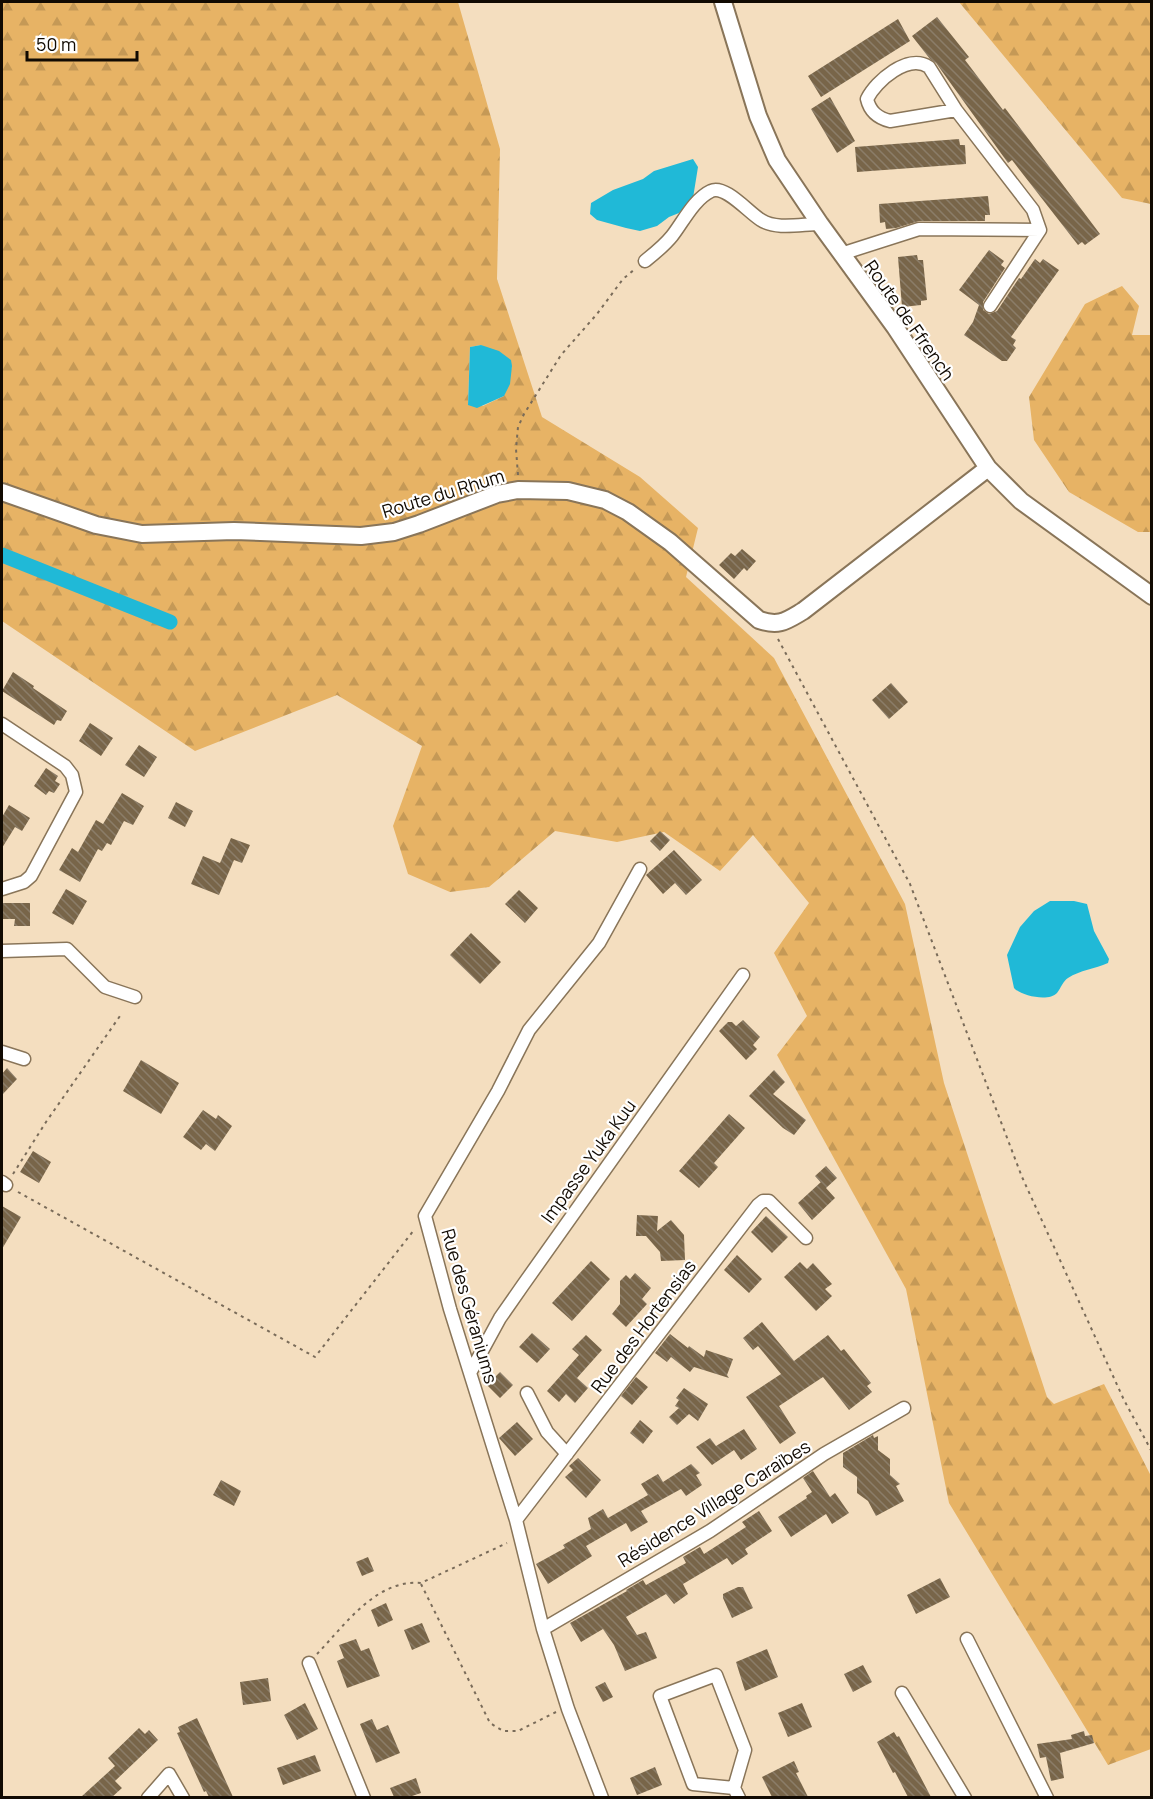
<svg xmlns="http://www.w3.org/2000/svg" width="1153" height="1799" font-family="Manrope,sans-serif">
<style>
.forest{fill:url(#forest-firs);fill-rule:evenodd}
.water{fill:#20b9d7}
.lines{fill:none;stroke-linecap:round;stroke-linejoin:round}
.canal{stroke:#20b9d7;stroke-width:15}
.building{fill:url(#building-back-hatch)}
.street-casing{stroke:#897559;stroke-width:15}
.secondary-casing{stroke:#897559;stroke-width:20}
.path{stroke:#796b59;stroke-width:2;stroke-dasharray:3 4.5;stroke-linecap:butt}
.street{stroke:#fff;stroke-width:12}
.secondary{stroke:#fff;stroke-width:16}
.labels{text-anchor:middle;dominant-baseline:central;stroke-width:4.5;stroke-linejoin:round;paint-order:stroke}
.street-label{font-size:18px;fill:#110a02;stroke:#fff}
</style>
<defs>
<pattern id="forest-firs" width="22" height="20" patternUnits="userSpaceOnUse" patternTransform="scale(1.5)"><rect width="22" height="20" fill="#e7b365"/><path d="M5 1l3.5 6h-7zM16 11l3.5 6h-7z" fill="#c59956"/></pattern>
<pattern id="building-back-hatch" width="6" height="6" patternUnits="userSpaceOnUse" patternTransform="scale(1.5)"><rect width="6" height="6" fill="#786549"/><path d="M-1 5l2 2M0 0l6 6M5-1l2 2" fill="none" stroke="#8b7d69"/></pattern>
</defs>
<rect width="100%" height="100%" fill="#f4debf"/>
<path class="forest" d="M2 2H458L500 149 497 279 542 417 640 477 698 528 686 577 774 658 905 904 944 1083 1047 1397 1054 1404 1104 1384 1151 1476V1749L1108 1765 949 1503 906 1289 777 1055 807 1016 774 953 809 903 753 835 720 871 664 832 617 842 555 831 489 887 450 892 408 874 393 826 422 746 337 695 195 751 2 621ZM481 345 512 366 504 396 483 406 468 404 470 347Z
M959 2H1151V204L1122 198Z
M1122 286 1139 306 1132 335H1151V532H1138L1069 492 1034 440 1029 397 1085 304Z"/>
<path class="water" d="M693 159 698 167 693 198 679 213 669 217 657 226 640 231 626 228 597 220 590 214 591 203 613 190 643 179 654 171Z
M481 345 499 351 511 360 512 366 510 384 504 396 477 408 468 405 470 347Z
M1050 901H1074L1087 904 1094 931 1109 959 1108 963C1095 969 1080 970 1068 978 1063 981 1061 988 1057 993 1049 1002 1021 996 1014 988L1007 955 1020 927 1034 911Z"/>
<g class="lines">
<path class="canal" d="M2 555 170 622"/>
</g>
<path class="building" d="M937 17 969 57 965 60 1003 110 1005 108 1100 234 1085 245 1082 242 1078 245 1012 160 1008 163 936 63 930 59 912 36Z
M898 19 910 41 821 97 808 76Z
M830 97 855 141 837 153 811 109Z
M959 139 960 145H965L966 164 857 172 855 147Z
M988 196 990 215H985V221H919L896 228 886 229 885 222 880 223 879 204Z
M989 250 1004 261 1001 265 1005 268 983 302V310L989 314 997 311 1019 278 1021 279 1035 259 1040 263 1043 259 1059 270 1011 337 1016 340 1013 345 1016 348 1007 361H1002L964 335 973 322 979 305 959 290Z
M917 255 918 260H923L927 300 921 301V305L902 307 898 257Z
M742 549 756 561 747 571 744 568 734 579 719 565 731 553 735 556Z
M13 672 34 686 33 688 67 711 61 721 57 720 54 725 2 691Z
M891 683 908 702 889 719 872 700Z
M90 723 113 738 101 756 79 741Z
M139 745 157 757 144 777 125 765Z
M46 768 58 776 55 781 60 784 54 793 49 791 46 795 34 786Z
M122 793 144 806 133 825 124 821 111 845 107 843 102 851 98 849 80 882 59 870 72 848 78 852 96 820 103 824Z
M176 802 193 811 185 827 168 818Z
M9 805 30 818 22 831 15 827 2 848V817Z
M660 831 670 840 660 851 650 841Z
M231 838 250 845 242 863 234 860 219 895 191 884 203 856 220 863Z
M674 850 702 880 686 895 675 883 663 894 646 875Z
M66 889 87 901 73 925 52 913Z
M519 890 538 908 525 923 505 904Z
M3 903H30V926H14L15 919H3Z
M471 933 501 962 480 984 450 955Z
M743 1020 760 1037 753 1045 757 1049 746 1060 719 1031 728 1022H732L736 1026Z
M141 1060 179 1083 161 1114 123 1091Z
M7 1068 17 1079 2 1095V1074Z
M774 1070 785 1082 773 1094 806 1120 794 1135 783 1128 749 1096Z
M203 1110 216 1119 218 1115 232 1126 215 1151 206 1144 201 1150 183 1137Z
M729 1114 745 1128 714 1163 718 1167 699 1188 679 1171Z
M33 1151 51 1162 39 1183 20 1172Z
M826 1166 837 1178 826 1188 835 1198 812 1220 798 1203 821 1182 824 1186 815 1176Z
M2 1206 21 1217 2 1249Z
M637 1215 658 1216 657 1231 671 1220 684 1235 685 1260 661 1261 660 1252 646 1236H636Z
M766 1216 788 1237 772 1253 751 1232Z
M737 1255 762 1279 749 1293 724 1270Z
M591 1261 610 1279 572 1321 552 1303Z
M800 1262 807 1269 813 1263 832 1284 825 1289 832 1296 816 1311 784 1277Z
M635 1273 651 1288 642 1299 647 1304 626 1327 612 1314 620 1304V1281L626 1275 630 1279Z
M762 1322 794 1361 828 1335 841 1351 844 1349 871 1383 867 1386 872 1392 849 1410 823 1377 779 1406 796 1433 780 1444 746 1397 781 1374 758 1346 753 1350 743 1338Z
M532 1333 550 1349 537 1363 519 1347Z
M670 1334 688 1348 689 1346 704 1357 706 1350 733 1359 727 1375 729 1378 694 1367 690 1372 671 1357 667 1362 655 1353Z
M586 1335 602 1350 577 1378 588 1388 575 1403 566 1394 559 1402 547 1391 579 1355 572 1349Z
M500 1372 513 1385 500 1398 487 1385Z
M636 1377 648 1387 632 1405 621 1396Z
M684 1388 708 1404 698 1421 689 1414 677 1425 669 1417 679 1408 675 1406 679 1400 676 1398Z
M640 1420 653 1431 643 1444 630 1433Z
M517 1422 533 1439 515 1456 499 1438Z
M744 1429 757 1449 741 1460 734 1450 712 1465 696 1447 710 1438 716 1446Z
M873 1435 874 1438 878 1436V1450L890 1459V1475L900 1484 896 1486 904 1501 876 1516 868 1501 857 1493V1477L843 1467V1453Z
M578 1458 601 1480 586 1498 565 1477 573 1470 569 1466Z
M691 1464 700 1473 696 1475 702 1485 686 1496 681 1489 641 1511 648 1522 631 1532 626 1523 586 1546 592 1556 548 1584 536 1564 565 1548 563 1545 591 1529 588 1518 603 1509 608 1518 648 1495 641 1484 658 1474 663 1482Z
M813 1471 830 1497 835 1493 849 1513 832 1524 826 1514 791 1537 778 1517 807 1498 806 1496 812 1492 803 1478Z
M221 1480 241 1491 234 1506 213 1495Z
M759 1511 772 1531 745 1549 748 1554 732 1565 727 1558 683 1584 688 1594 674 1604 666 1594 626 1617 637 1635 646 1632 657 1658 625 1671 614 1645 603 1629 581 1642 570 1623 627 1591 626 1590 643 1580 646 1585 686 1563 683 1557 700 1547 704 1554 746 1527 742 1522Z
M368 1557 374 1571 362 1576 356 1562Z
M940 1578 950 1597 916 1614 907 1595Z
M738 1587H743L753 1608 732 1618 723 1598V1594Z
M386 1603 393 1620 378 1627 371 1610Z
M422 1623 430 1642 412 1650 404 1630Z
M356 1639 361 1651 369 1648 380 1676 347 1688 337 1661 344 1658 339 1645Z
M767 1649 778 1677 745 1691 736 1662Z
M863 1665 872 1682 853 1692 844 1674Z
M268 1678 271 1701 243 1705 240 1682Z
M605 1682 613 1697 603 1702 595 1687Z
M305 1703 318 1729 297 1740 284 1715Z
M802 1703 812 1727 788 1737 778 1713Z
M197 1718 213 1753 233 1797H209L206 1791 204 1792 188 1757 177 1733 180 1732 178 1727Z
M372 1719 377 1730 388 1725 400 1753 376 1763 360 1724Z
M139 1728 145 1734 149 1730 158 1740 115 1781 122 1788 112 1797H81L115 1766 108 1758Z
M1084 1731 1085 1736 1092 1735 1094 1743 1060 1753 1064 1778 1051 1781 1046 1757 1040 1758 1037 1744 1072 1739 1071 1735Z
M894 1732 897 1737 899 1736 931 1797H908L895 1772 893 1773 877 1742Z
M315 1755 321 1771 283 1785 277 1768Z
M794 1761 799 1772 796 1773 808 1797H772L762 1777Z
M655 1767 662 1785 637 1795 630 1778Z
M416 1778 421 1793 409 1797H394L390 1788Z"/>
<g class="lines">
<g class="street-casing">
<path id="street" d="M956 110 890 121C878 118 870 112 867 99 876 81 908 53 929 67L956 110 1033 210 1040 230 990 306
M841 254 919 229 1040 230
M645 261C655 253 664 246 672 236 683 222 694 199 711 191 725 184 749 213 761 220 776 230 802 224 820 224
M2 724 65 766 72 775 76 792 31 876 24 882 2 889
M2 951 67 949 105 987 135 997
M2 1052 24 1059
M2 1182 6 1185
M470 1373 500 1318 523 1285 743 975
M527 1393 547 1432 567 1454
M516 1520 758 1205 763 1201H769L806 1238
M543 1629 710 1531 824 1454 904 1408
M967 1639 1047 1798
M309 1663 364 1798
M902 1693 965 1798
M734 1788 693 1784 660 1696 716 1675 745 1750 734 1788 739 1798
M148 1798 169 1774 183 1798
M602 1798 568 1709 543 1629 516 1520 450 1309 425 1216 498 1091 529 1030 599 943 640 869"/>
</g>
<g class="secondary-casing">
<path id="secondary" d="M723 2 758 116 777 160 820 224 895 327 988 468 1021 501 1152 596
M2 492 96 525 142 534 234 531 361 536 394 532 419 524 497 494 518 490 568 491 605 500 628 512 670 542 759 620C779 627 786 621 803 611L988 468"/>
</g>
<path class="path" d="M518 475 516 449 518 427 524 414 561 355 597 314 623 279 635 269
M778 639 910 884 1022 1177 1124 1400 1152 1452
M13 1174 46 1122 120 1016
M18 1192 315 1357 414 1230
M421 1584 490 1723 503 1731H518L556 1712
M317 1654C345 1625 376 1579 421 1583L507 1543"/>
<use href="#street" class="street"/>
<use href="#secondary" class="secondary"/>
</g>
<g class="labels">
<g class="street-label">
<text transform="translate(910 320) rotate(55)">Route de Ffrench</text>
<text transform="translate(443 493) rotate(-17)">Route du Rhum</text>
<text transform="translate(588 1161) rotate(-54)">Impasse Yuka Kuu</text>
<text transform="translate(470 1306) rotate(74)">Rue des Géraniums</text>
<text transform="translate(643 1326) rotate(-53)">Rue des Hortensias</text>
<text transform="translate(714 1503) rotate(-32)">Résidence Village Caraïbes</text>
</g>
</g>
<rect width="1153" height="1799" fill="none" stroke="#110a02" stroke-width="6"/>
<path d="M27 51v9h110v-9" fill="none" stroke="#110a02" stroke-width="3"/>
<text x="36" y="51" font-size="18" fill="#110a02" stroke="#ffffff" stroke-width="4.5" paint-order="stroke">50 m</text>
</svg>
